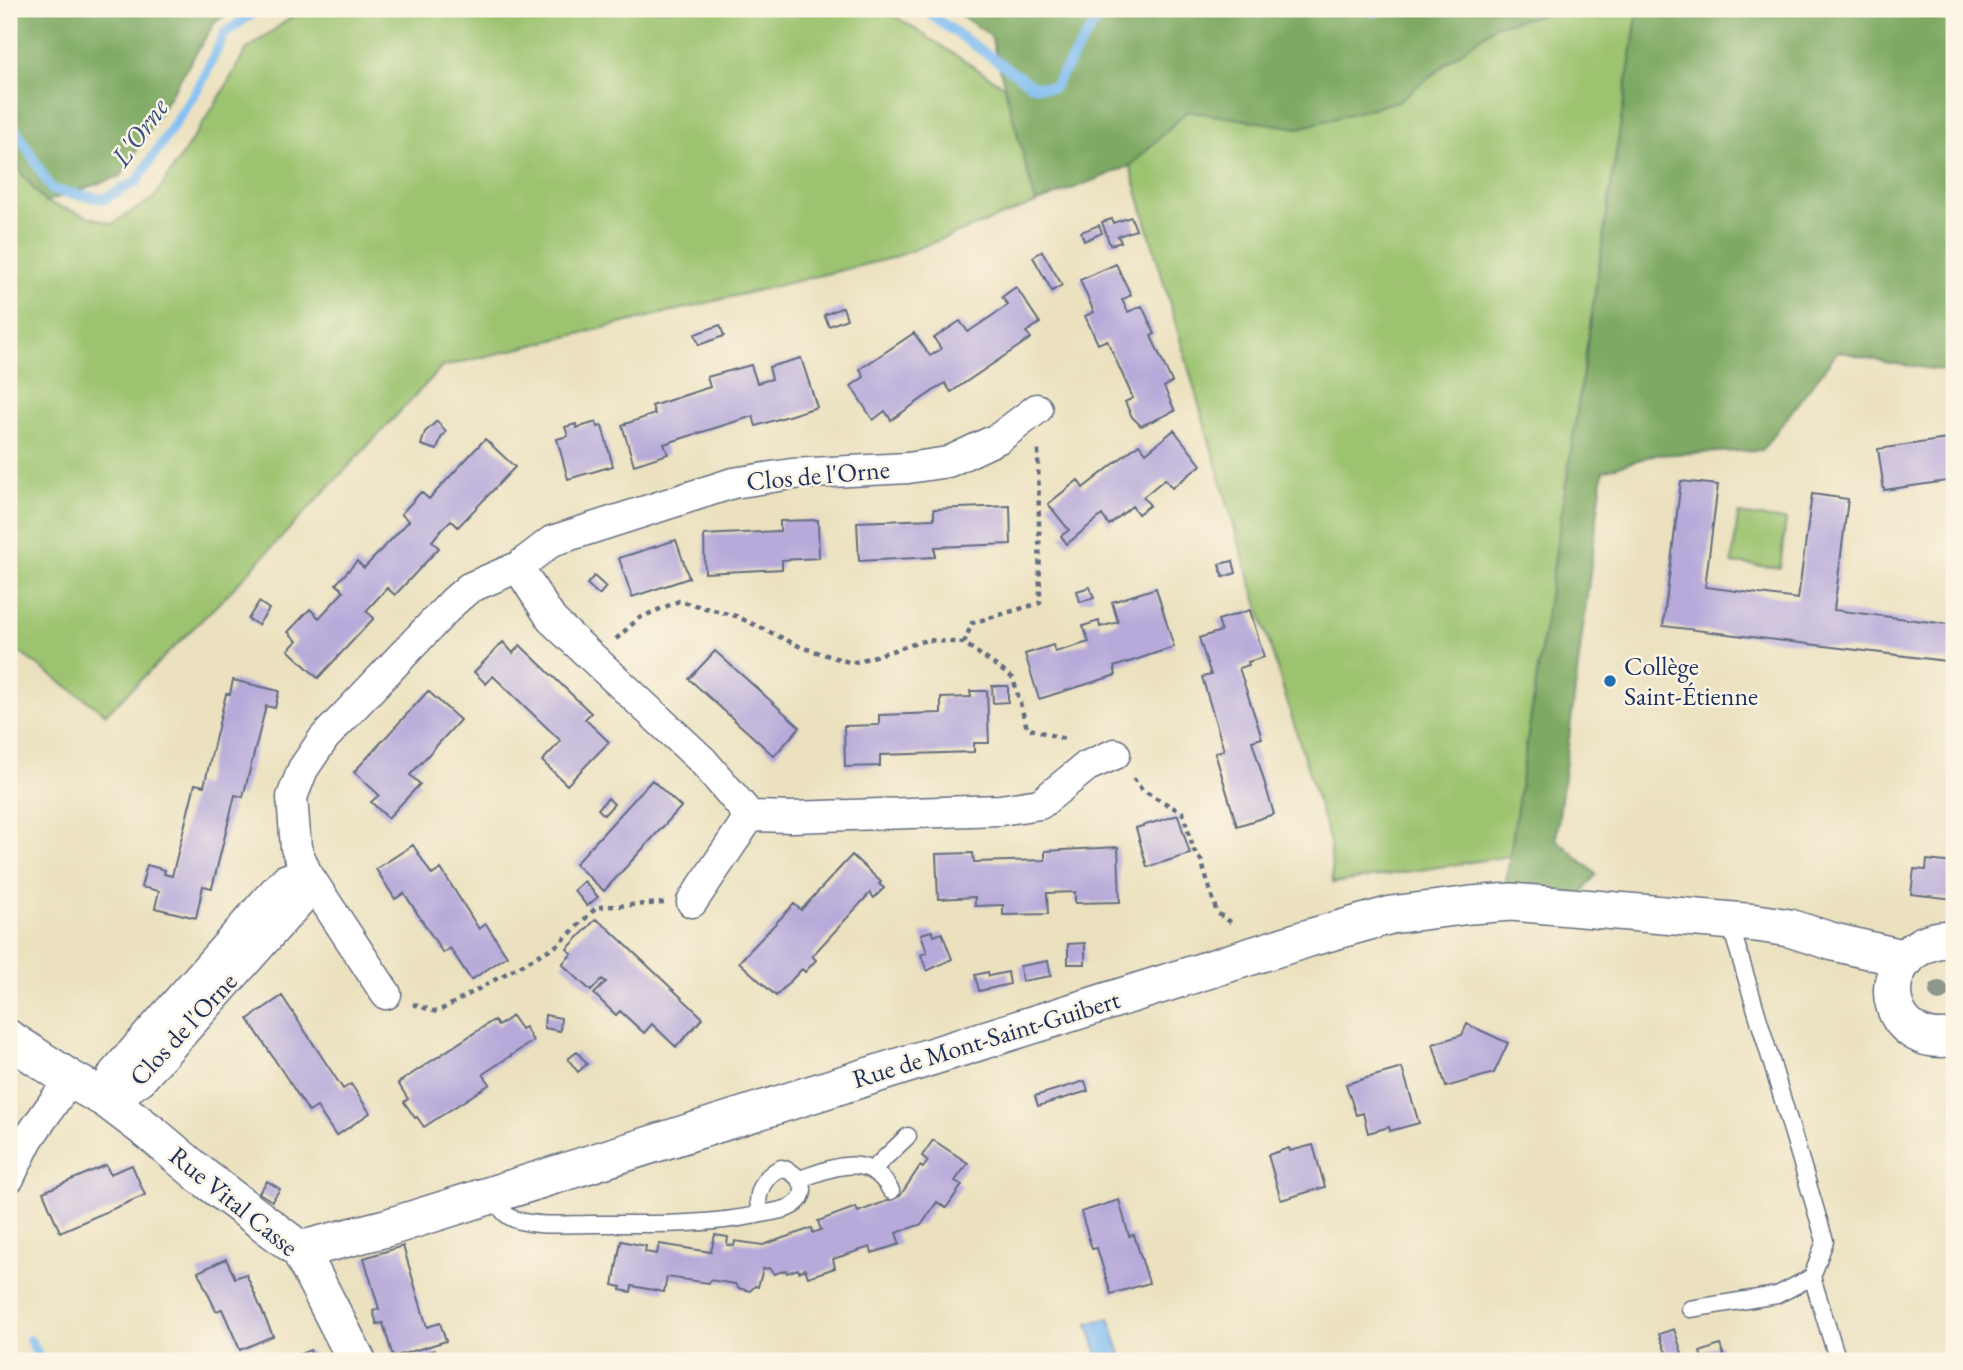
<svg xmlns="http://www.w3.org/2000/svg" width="1963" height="1370" font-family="'EB Garamond',serif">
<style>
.green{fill:#9cc36f;stroke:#5c7966;stroke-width:2}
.forest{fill:#7da962;stroke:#4c6c60;stroke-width:2}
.water{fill:#7fbdf3;stroke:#4d76a8;stroke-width:2}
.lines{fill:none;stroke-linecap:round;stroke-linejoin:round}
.stream{stroke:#7fbdf3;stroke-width:10}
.building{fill:#b7aada}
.service-casing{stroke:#646d80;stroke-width:19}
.minor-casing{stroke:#646d80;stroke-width:33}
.tertiary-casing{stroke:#646d80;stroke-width:40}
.path{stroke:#646d80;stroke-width:4.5;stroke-dasharray:5 5;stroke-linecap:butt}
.service{stroke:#fff;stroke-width:16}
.minor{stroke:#fff;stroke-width:30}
.tertiary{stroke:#fff;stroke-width:37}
.tree{fill:#8e978c}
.poi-dot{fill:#1f6fb2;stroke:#fcf5e5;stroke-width:2.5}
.labels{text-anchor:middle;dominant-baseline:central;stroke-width:5;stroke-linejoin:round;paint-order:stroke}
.street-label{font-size:26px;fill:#1b2f5e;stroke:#fcf5e5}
.poi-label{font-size:26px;fill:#1b2f5e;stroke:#fcf5e5;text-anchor:start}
.water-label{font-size:28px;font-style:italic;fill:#345283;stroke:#fcf5e5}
</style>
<rect width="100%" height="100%" fill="#fcf5e5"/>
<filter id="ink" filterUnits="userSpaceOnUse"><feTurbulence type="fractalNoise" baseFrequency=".0143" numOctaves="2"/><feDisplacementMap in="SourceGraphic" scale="14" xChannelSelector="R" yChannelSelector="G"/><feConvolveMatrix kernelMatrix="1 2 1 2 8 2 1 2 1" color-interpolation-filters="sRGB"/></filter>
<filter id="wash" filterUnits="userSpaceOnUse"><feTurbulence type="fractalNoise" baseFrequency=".00686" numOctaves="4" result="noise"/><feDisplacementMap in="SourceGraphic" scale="28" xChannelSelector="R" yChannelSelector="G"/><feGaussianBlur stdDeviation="1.57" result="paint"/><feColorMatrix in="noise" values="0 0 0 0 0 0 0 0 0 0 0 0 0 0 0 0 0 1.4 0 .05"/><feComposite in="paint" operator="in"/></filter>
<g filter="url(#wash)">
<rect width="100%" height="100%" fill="#ebe1bf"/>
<path class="green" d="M303 9H884L1005 87 1036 203 892 258 442 367 226 596 106 714 9 645V158L45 202 112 224 154 198 221 95 246 50Z
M1569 9H1638L1510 856 1333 883 1330 842 1243 557 1130 166 1187 111 1300 128 1496 25Z
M1738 514 1786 520 1780 568 1732 563Z"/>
<path class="forest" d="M9 9H235L215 22 121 176 45 202 9 158Z
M952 9H1569L1496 25 1398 101 1299 128 1187 111 1130 166 1036 203 991 36Z
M1638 9H1954V372L1890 363 1838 351 1762 450 1654 455 1603 471 1556 839 1596 874 1582 894 1505 887Z"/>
<path class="water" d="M1109 1318 1123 1361H1100L1088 1324Z"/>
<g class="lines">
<path class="stream" d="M922 9 1033 86 1053 88 1104 9
M1362 9 1375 12 1381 9
M9 118 52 190 104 199 137 181 200 85 225 33 259 9
M30 1340 41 1361"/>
</g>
<g id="blocks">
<path class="building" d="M1131 217 1136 230 1118 236 1121 242 1110 245 1102 222 1112 219 1113 223Z
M1099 225 1102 233 1084 241 1081 232Z
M1042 251 1062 285 1052 291 1033 257Z
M1116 264 1131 295 1122 300 1128 312 1142 306 1155 334 1151 336 1172 382 1164 387 1175 411 1141 426 1132 417 1125 402 1133 398 1107 340 1098 344 1085 316 1094 312 1080 280Z
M1016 287 1040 323 1026 332 1031 338 951 392 945 383 891 420 885 411 873 420 851 386 864 377 860 369 914 333 930 356 941 349 934 338 960 321 968 332 1008 305 1002 297Z
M843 307 847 319 829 326 824 315Z
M720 325 724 336 699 345 695 334Z
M801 358 817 407 756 426 753 416 664 444 668 454 634 465 622 425 655 414 652 406 710 387 707 377 751 365 757 383 772 379 769 367Z
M437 421 446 432 441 438 437 450 421 445 425 432Z
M596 422 598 427 602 426 613 466 568 479 557 439 568 436 565 427 576 424 577 428Z
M1174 430 1201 465 1172 488 1165 479 1143 497 1150 505 1138 514 1132 506 1109 525 1102 515 1067 544 1061 536 1069 530 1048 504 1078 480 1083 488 1139 444 1146 453Z
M1954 438V480L1884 490 1878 449Z
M485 439 515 467 458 527 451 520 441 530 432 541 439 548 395 595 387 588 366 611 374 618 318 678 288 650 297 641 288 632 310 609 319 618 344 591 336 584 357 561 364 568 409 521 401 514 412 502 421 492 429 499Z
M1681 481 1718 485 1705 587 1798 599 1812 494 1848 499 1834 610 1954 625V662L1663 626Z
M1010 506 1011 544 935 547V557L859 561 857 522 934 519V509Z
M818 520 819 558 782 560V569L705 573 704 535 780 531V521Z
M676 540 689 578 632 597 619 558Z
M1233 561 1236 573 1223 577 1219 564Z
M594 576 606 587 599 595 587 584Z
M1090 587 1094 598 1080 602 1077 591Z
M1156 588 1174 647 1114 667 1116 675 1039 699 1025 654 1053 645 1055 652 1089 642 1083 626 1099 621 1100 627 1118 622 1112 602Z
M259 602 269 609 258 625 248 619Z
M1250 610 1264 657 1248 662 1249 665 1239 668 1262 738 1252 741 1274 814 1237 826 1215 753 1224 750 1202 677 1211 675 1199 638 1221 631 1218 620Z
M503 642 513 653 520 645 591 713 585 719 609 742 567 785 542 761 561 741 493 676 486 684 474 672Z
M715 651 800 727 774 756 689 679Z
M233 680 279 691 275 708 266 706 243 797 235 795 212 888 203 886 196 918 155 908 159 891 141 887 147 865 165 870 164 874 172 876 195 784 204 786 226 694H230Z
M992 686H1008V702L993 703Z
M428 691 460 720 410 775 420 784 388 818 371 802 379 795 354 772Z
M970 691H987L989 743H974V752L880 755V766L845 767 844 726 879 725V715L941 713V698L971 697Z
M652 780 681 807 604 891 575 864Z
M608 798 614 804 604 815 598 809Z
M1178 815 1190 854 1147 867 1136 828Z
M413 845 432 875 441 869 479 929 486 924 507 956 471 980 450 948 443 953 404 893 395 899 376 869Z
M1118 847 1120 902 1075 903V892L1047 893 1048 914 1003 915V905L975 906V897L938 899 936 854 973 853 974 862 1009 861 1045 860V851Z
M852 855 881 882 879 884 884 888 874 898 870 893 812 956 816 960 805 972 802 969 776 996 739 962 794 904 801 910Z
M1927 860 1954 863V899L1911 894 1914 869 1926 870Z
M584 881 598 897 587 906 574 890Z
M596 919 609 929 703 1018 676 1047 652 1024 644 1033 620 1011 616 1015 594 994 606 982 602 979 591 991 562 964 572 954 567 949Z
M932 931 934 936 942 933 952 959 927 971 921 955 927 952 921 934Z
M1085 943V964H1068V944Z
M1048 961 1051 976 1022 981 1020 966Z
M988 972 989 976 1008 972 1010 984 979 991 975 975Z
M282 996 343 1089 351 1084 370 1113 336 1136 317 1107 309 1112 248 1019Z
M545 1015 561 1018 560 1031 544 1028Z
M512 1016 521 1029 525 1027 533 1041 483 1074 490 1084 424 1127 417 1117 415 1118 404 1102 408 1099 398 1083 494 1020 498 1026Z
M1467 1024 1508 1043 1494 1073 1446 1087 1433 1044 1462 1035Z
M577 1052 587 1064 578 1072 568 1059Z
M1402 1068 1419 1123 1390 1131 1389 1127 1368 1133 1363 1113 1356 1115 1346 1084Z
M1085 1081 1088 1091 1038 1106 1035 1096Z
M933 1140 968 1163 955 1181 962 1185 946 1208 937 1202 922 1224 896 1233 900 1244 872 1253 870 1247 833 1259 835 1268 808 1277 805 1269 799 1272 798 1269 787 1273 786 1270 774 1274 769 1268 763 1269 758 1287 755 1286 750 1291 738 1288 735 1284 710 1280 709 1283 667 1277 664 1292 632 1286 631 1292 620 1290 621 1287 613 1285 621 1241 646 1246 645 1252 657 1254 659 1244 711 1252 715 1235 728 1237 727 1245 734 1246 735 1241 763 1245 812 1228 813 1233 821 1230 818 1221 856 1207 858 1212 900 1196 920 1166 923 1168 928 1161 922 1156Z
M1313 1145 1325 1187 1281 1200 1268 1155 1289 1148 1290 1151Z
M106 1165 110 1174 132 1165 145 1195 60 1232 43 1192Z
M267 1181 280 1189 272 1201 259 1193Z
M1119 1200 1129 1236 1134 1235 1149 1283 1111 1294 1097 1248 1092 1249 1081 1212Z
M403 1246 427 1327 440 1323 446 1341 393 1357 383 1323 377 1324 373 1311 379 1309 364 1258Z
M226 1259 235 1278 246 1274 273 1336 240 1350 222 1309 216 1311 198 1272Z
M1674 1329 1682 1353 1668 1358 1659 1334Z
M1720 1345 1726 1361H1703L1700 1352Z
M310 1350 315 1361H282Z
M434 1350 438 1361H404Z"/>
</g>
</g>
<g filter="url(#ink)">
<use href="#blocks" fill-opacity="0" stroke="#646d80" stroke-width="2"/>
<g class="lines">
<g class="service-casing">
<path id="service" d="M873 1169 908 1136
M800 1179C835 1167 869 1151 891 1191
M493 1193C498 1205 503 1216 517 1220 537 1227 570 1224 591 1224 649 1224 706 1226 762 1214 770 1212 780 1211 788 1208 813 1197 804 1174 781 1168 764 1175 753 1196 761 1214
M1812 1277 1838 1361
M1690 1309 1777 1295 1812 1277 1825 1241 1729 920"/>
</g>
<g class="minor-casing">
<path id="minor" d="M518 567 552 620 703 761 750 816 792 817 1000 810 1040 804 1087 766 1115 754
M692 902 750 816
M386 994 306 872 296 848 292 797 303 769 324 738 453 602 469 588 518 567 552 541 733 483 792 474 908 468 948 462 999 438 1037 409
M106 1099 122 1093 141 1080 299 902 303 894 306 872
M106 1099 109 1083 114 1073 269 897 285 880 306 872
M9 1178 28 1139 70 1079"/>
</g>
<g class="tertiary-casing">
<path id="tertiary" d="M1954 941C1944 937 1932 941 1923 945 1868 974 1893 1050 1954 1037
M9 1039 70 1079 106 1099 151 1133 202 1176 300 1250 357 1361
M300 1250 386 1228 1309 938 1391 915 1471 905 1511 902 1757 923 1789 928 1834 942 1906 959"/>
</g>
<path class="path" d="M616 639 639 618 679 601 736 616 801 647 852 663 927 640 964 643 1013 678 1027 728 1068 740
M964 643 972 623 1040 603 1038 448
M1133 778 1142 790 1183 813 1194 851 1201 860 1217 913 1235 925
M413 1004 437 1012 559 944 597 907 664 903"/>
<use href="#service" class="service"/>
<use href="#minor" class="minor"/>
<use href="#tertiary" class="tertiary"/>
</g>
<circle class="tree" cx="1939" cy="991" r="10"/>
</g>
<circle class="poi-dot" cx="1610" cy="681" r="7"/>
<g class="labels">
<g class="street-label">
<text transform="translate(818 475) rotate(-5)">Clos de l'Orne</text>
<text transform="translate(183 1029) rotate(-47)">Clos de l'Orne</text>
<text transform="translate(986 1039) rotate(-17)">Rue de Mont-Saint-Guibert</text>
<text transform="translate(234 1201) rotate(39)">Rue Vital Casse</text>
</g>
<g class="poi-label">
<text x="1624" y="666">Collège<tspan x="1624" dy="30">Saint-Étienne</tspan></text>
</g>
<g class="water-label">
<text transform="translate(139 132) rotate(-54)">L'Orne</text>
</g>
</g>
<rect width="1963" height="1370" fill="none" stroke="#fcf5e5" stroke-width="35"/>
</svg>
